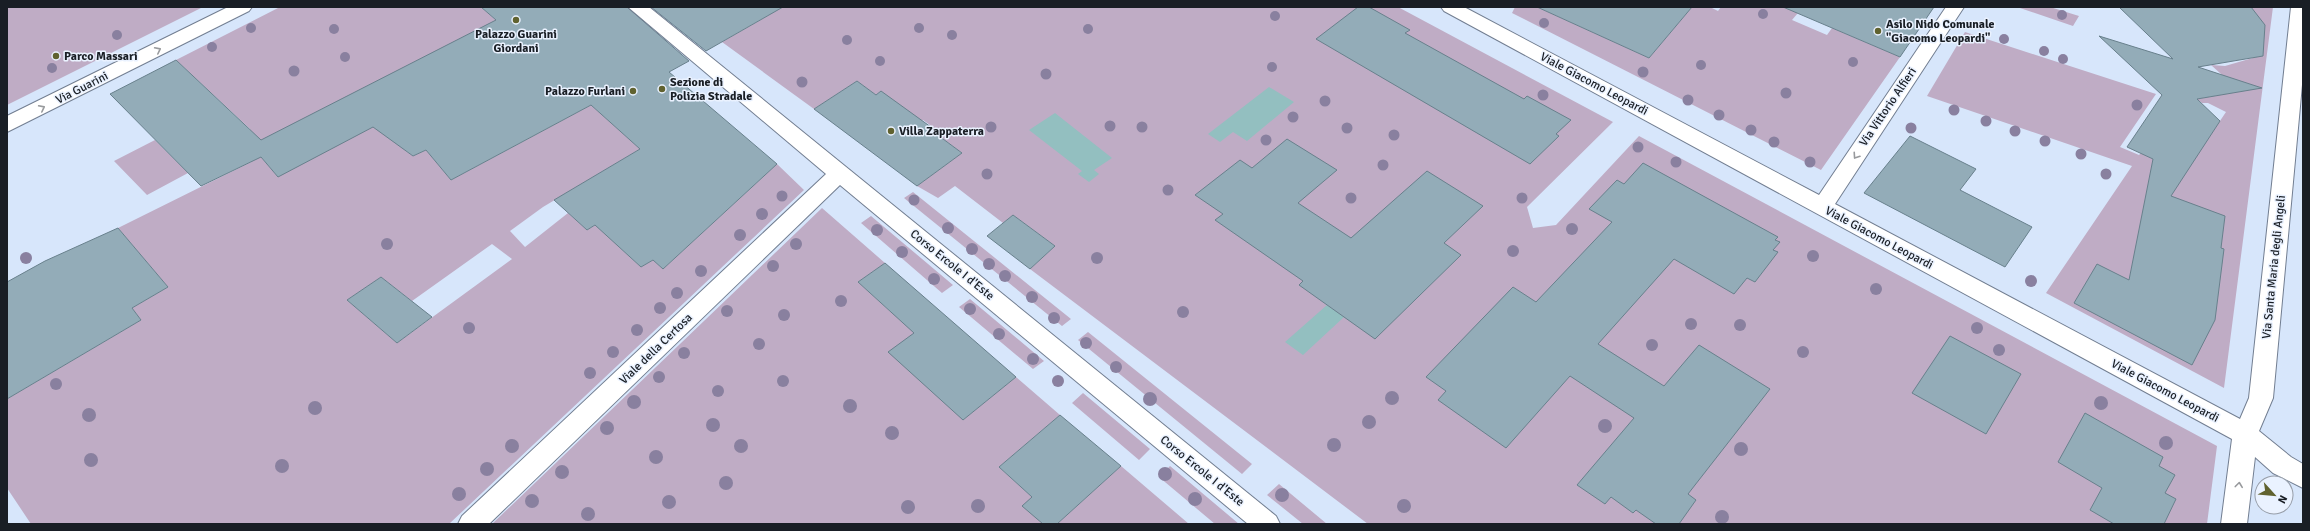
<svg xmlns="http://www.w3.org/2000/svg" width="2310" height="531" font-family="Signika,sans-serif">
<style>
.green{fill:#bfacc5;fill-rule:evenodd}
.water{fill:#93bfc0}
.building{fill:#93acb8;stroke:#68808c}
.lines{fill:none;stroke-linecap:round;stroke-linejoin:round}
.minor-casing{stroke:#727e91;stroke-width:2}
.minor{fill:#fff;fill-rule:evenodd}
.tree{fill:#89809f}
.oneway{stroke:#989a9d}
.poi-dot{fill:#60622f;stroke:#eaf2ff;stroke-width:1.5}
.labels{text-anchor:middle;dominant-baseline:central;stroke-width:3;stroke-linejoin:round;paint-order:stroke}
.poi-label{font-size:12px;font-weight:bold;fill:#191e25;stroke:#eaf2ff;text-anchor:start}
.street-label{font-size:12px;fill:#191e25;stroke:#eaf2ff}
</style>
<rect width="100%" height="100%" fill="#d7e6fb"/>
<path class="green" d="M7 7H203L7 105Z
M280 7H481L553 71 406 151 413 156 426 150 451 180 591 105 640 149 543 207 510 231 525 247 568 213 587 230 633 203 617 245 641 267 653 260 663 269 777 164 804 190 449 524H31L7 488V399L141 320 132 308 168 287 118 228 251 162 250 129 176 60ZM403 87 278 177 261 157ZM492 244 512 259 397 343 347 300 381 277 412 301Z
M759 7H1398L1613 122 1527 207 1533 228 1556 225 1639 136 2217 446 2207 524H1368L1030 269 1055 246 1013 215 1003 223 955 186 938 198 917 186 962 153 939 136 942 134 923 120 912 128 881 92 876 95 857 81 814 109 722 42 769 15Z
M1515 7H1537L1649 58 1692 7H1710L1718 11 1721 7H1803L1792 20 1827 35 1832 28 1900 57 1821 170 1512 13Z
M2017 7H2050L2079 16 2073 26Z
M2251 7H2273L2224 388 2046 293 2132 166 1927 96 1965 32 2156 94 2120 147 2139 155 2141 153 2199 152 2226 112 2208 103H2202L2197 99 2240 91 2211 65 2225 66 2263 55Z
M155 140 188 173 147 195 114 161Z
M913 192 1071 319 1062 326 904 198Z
M822 208 885 263 858 282 893 314 921 294 963 420 1016 377 1060 415 999 467 1032 497 1043 524H492Z
M871 216 953 285 942 293 861 223Z
M970 299 1044 361 1033 369 959 307Z
M1088 332 1252 464 1242 474 1078 340Z
M1083 393 1150 449 1139 460 1072 403Z
M1121 466 1189 524H1057Z
M1170 466 1239 524H1215L1159 477Z
M1279 484 1327 524H1303L1267 495Z"/>
<path class="water" d="M1269 87 1294 102 1247 141 1233 132 1220 142 1208 134Z
M1055 113 1112 158 1094 170 1099 174 1089 182 1078 174 1082 171 1029 130Z
M1327 305 1344 317 1303 355 1285 342Z"/>
<path class="building" d="M481 7H627L689 61 669 72 777 164 663 269 653 260 641 267 595 225 587 230 554 200 640 149 591 105 451 180 426 150 413 156 373 127 278 177 261 157 201 186 110 94 176 60 261 140 496 20Z
M651 7H783L706 51Z
M1358 7H1369L1410 30 1405 33 1524 99 1527 96 1571 120 1556 134 1559 136 1530 164 1316 39Z
M1537 7H1692L1649 58Z
M1783 7H1934L1900 57Z
M2119 7H2251L2265 25 2263 56 2198 67 2262 88 2197 99 2220 121 2171 196 2225 216 2221 248 2224 249 2215 320 2192 365 2074 303 2097 264 2129 280 2153 159 2127 147 2162 95 2099 36 2173 59Z
M857 81 876 95 881 91 942 135 939 136 962 153 917 186 814 109Z
M1910 136 1976 169 1960 190 2032 227 2005 267 1864 193Z
M1287 139 1337 170 1298 203 1351 238 1427 171 1483 206 1444 243 1461 255 1375 339 1299 285 1303 281 1215 220 1223 214 1195 195 1240 160 1252 168Z
M1643 163 1778 237 1775 240 1780 242 1773 250 1778 252 1755 282 1747 278 1734 294 1674 259 1598 344 1664 386 1699 345 1770 389 1688 494 1696 500 1679 524H1656L1636 510 1633 513 1611 497 1605 504 1577 485 1634 418 1570 376 1506 448 1438 400 1446 391 1426 377 1513 287 1536 302 1612 222 1589 209 1617 180 1624 184Z
M1013 215 1055 246 1030 269 987 236Z
M118 228 168 287 132 308 141 320 7 399V282L45 261Z
M885 263 1016 377 963 420 888 352 914 333 858 282Z
M381 277 432 317 397 343 347 300Z
M1950 336 2021 374 1986 434 1912 393Z
M2085 413 2163 457 2159 466 2175 475 2165 493 2176 499 2164 524H2114L2090 510 2102 488 2058 462Z
M1060 415 1121 466 1057 524H1043L1022 506 1032 497 999 467Z"/>
<g class="lines">
<g class="minor-casing">
<path id="minor" d="M228 7H252L249 11 7 132V116Z
M628 7H649L1276 516 1280 524H1248L840 185 489 524H458L462 516 826 174Z
M1441 7H1464L1819 195 1946 7H1964L1835 204 2240 419 2249 398 2291 7H2303V74L2273 398 2259 431 2291 457 2303 464V488L2273 473 2255 457 2247 524H2221L2232 439 1444 11Z"/>
</g>
<use href="#minor" class="minor"/>
</g>
<g class="tree">
<circle cx="1763" cy="14" r="5"/>
<circle cx="2062" cy="15" r="5"/>
<circle cx="1275" cy="16" r="5"/>
<circle cx="1544" cy="23" r="5"/>
<circle cx="251" cy="28" r="5"/>
<circle cx="919" cy="28" r="5"/>
<circle cx="334" cy="29" r="5"/>
<circle cx="1088" cy="29" r="5"/>
<circle cx="117" cy="35" r="5"/>
<circle cx="952" cy="35" r="5"/>
<circle cx="2004" cy="39" r="5"/>
<circle cx="847" cy="40" r="5"/>
<circle cx="212" cy="47" r="5"/>
<circle cx="2044" cy="51" r="5"/>
<circle cx="345" cy="57" r="5"/>
<circle cx="2063" cy="59" r="5"/>
<circle cx="880" cy="61" r="5"/>
<circle cx="1853" cy="62" r="5"/>
<circle cx="1701" cy="65" r="5"/>
<circle cx="1272" cy="67" r="5"/>
<circle cx="52" cy="68" r="5"/>
<circle cx="294" cy="71" r="5.5"/>
<circle cx="1643" cy="72" r="5.5"/>
<circle cx="1046" cy="74" r="5.5"/>
<circle cx="802" cy="82" r="5.5"/>
<circle cx="1786" cy="93" r="5.5"/>
<circle cx="1543" cy="95" r="5.5"/>
<circle cx="1688" cy="100" r="5.5"/>
<circle cx="1325" cy="101" r="5.5"/>
<circle cx="2137" cy="105" r="5.5"/>
<circle cx="1954" cy="110" r="5.5"/>
<circle cx="1719" cy="115" r="5.5"/>
<circle cx="1293" cy="117" r="5.5"/>
<circle cx="1986" cy="121" r="5.5"/>
<circle cx="1110" cy="126" r="5.5"/>
<circle cx="991" cy="127" r="5.5"/>
<circle cx="1142" cy="127" r="5.5"/>
<circle cx="1347" cy="128" r="5.5"/>
<circle cx="1911" cy="128" r="5.5"/>
<circle cx="1751" cy="130" r="5.5"/>
<circle cx="2015" cy="131" r="5.5"/>
<circle cx="1394" cy="135" r="5.5"/>
<circle cx="1266" cy="140" r="5.5"/>
<circle cx="2045" cy="141" r="5.5"/>
<circle cx="1774" cy="142" r="5.5"/>
<circle cx="1638" cy="147" r="5.5"/>
<circle cx="2081" cy="154" r="5.5"/>
<circle cx="1676" cy="162" r="5.5"/>
<circle cx="1810" cy="162" r="5.5"/>
<circle cx="1383" cy="165" r="5.5"/>
<circle cx="987" cy="174" r="5.5"/>
<circle cx="2106" cy="174" r="5.5"/>
<circle cx="1168" cy="190" r="5.5"/>
<circle cx="782" cy="196" r="5.5"/>
<circle cx="1351" cy="198" r="5.5"/>
<circle cx="1522" cy="198" r="5.5"/>
<circle cx="914" cy="200" r="5.5"/>
<circle cx="762" cy="214" r="6"/>
<circle cx="948" cy="228" r="6"/>
<circle cx="1572" cy="229" r="6"/>
<circle cx="877" cy="230" r="6"/>
<circle cx="740" cy="235" r="6"/>
<circle cx="387" cy="244" r="6"/>
<circle cx="796" cy="244" r="6"/>
<circle cx="972" cy="249" r="6"/>
<circle cx="1513" cy="251" r="6"/>
<circle cx="902" cy="252" r="6"/>
<circle cx="1813" cy="256" r="6"/>
<circle cx="26" cy="258" r="6"/>
<circle cx="1097" cy="258" r="6"/>
<circle cx="989" cy="264" r="6"/>
<circle cx="773" cy="266" r="6"/>
<circle cx="701" cy="271" r="6"/>
<circle cx="1005" cy="276" r="6"/>
<circle cx="934" cy="279" r="6"/>
<circle cx="2031" cy="281" r="6"/>
<circle cx="1876" cy="289" r="6"/>
<circle cx="677" cy="293" r="6"/>
<circle cx="1032" cy="297" r="6"/>
<circle cx="841" cy="301" r="6"/>
<circle cx="660" cy="308" r="6"/>
<circle cx="970" cy="309" r="6"/>
<circle cx="727" cy="311" r="6"/>
<circle cx="1183" cy="312" r="6"/>
<circle cx="784" cy="315" r="6"/>
<circle cx="1054" cy="318" r="6"/>
<circle cx="1691" cy="324" r="6"/>
<circle cx="1740" cy="325" r="6"/>
<circle cx="469" cy="328" r="6"/>
<circle cx="1977" cy="328" r="6"/>
<circle cx="637" cy="330" r="6"/>
<circle cx="999" cy="334" r="6"/>
<circle cx="1086" cy="343" r="6"/>
<circle cx="759" cy="344" r="6"/>
<circle cx="1652" cy="345" r="6"/>
<circle cx="1999" cy="350" r="6"/>
<circle cx="613" cy="352" r="6"/>
<circle cx="1803" cy="352" r="6"/>
<circle cx="684" cy="353" r="6"/>
<circle cx="1033" cy="359" r="6"/>
<circle cx="1116" cy="367" r="6"/>
<circle cx="590" cy="373" r="6"/>
<circle cx="659" cy="377" r="6"/>
<circle cx="783" cy="381" r="6"/>
<circle cx="1058" cy="381" r="6"/>
<circle cx="56" cy="384" r="6"/>
<circle cx="718" cy="391" r="6"/>
<circle cx="1392" cy="398" r="7"/>
<circle cx="1150" cy="399" r="7"/>
<circle cx="634" cy="402" r="7"/>
<circle cx="2101" cy="403" r="7"/>
<circle cx="850" cy="406" r="7"/>
<circle cx="315" cy="408" r="7"/>
<circle cx="89" cy="415" r="7"/>
<circle cx="1369" cy="422" r="7"/>
<circle cx="713" cy="425" r="7"/>
<circle cx="1605" cy="426" r="7"/>
<circle cx="607" cy="428" r="7"/>
<circle cx="892" cy="433" r="7"/>
<circle cx="2166" cy="443" r="7"/>
<circle cx="1334" cy="445" r="7"/>
<circle cx="512" cy="446" r="7"/>
<circle cx="741" cy="446" r="7"/>
<circle cx="1741" cy="449" r="7"/>
<circle cx="656" cy="457" r="7"/>
<circle cx="91" cy="460" r="7"/>
<circle cx="282" cy="466" r="7"/>
<circle cx="487" cy="469" r="7"/>
<circle cx="562" cy="472" r="7"/>
<circle cx="1165" cy="474" r="7"/>
<circle cx="726" cy="483" r="7"/>
<circle cx="459" cy="494" r="7"/>
<circle cx="1282" cy="495" r="7"/>
<circle cx="1195" cy="499" r="7"/>
<circle cx="532" cy="501" r="7"/>
<circle cx="669" cy="502" r="7"/>
<circle cx="978" cy="506" r="7"/>
<circle cx="1404" cy="506" r="7"/>
<circle cx="908" cy="507" r="7"/>
<circle cx="588" cy="514" r="7"/>
<circle cx="1722" cy="517" r="7"/>
</g>
<defs><path id="oneway-chevron" d="M-2-3.5L2.5 0L-2 3.5" fill="none" stroke-width="1.6" stroke-linecap="round" stroke-linejoin="round"/></defs>
<g class="oneway">
<use href="#oneway-chevron" transform="translate(158 50) rotate(-27)"/>
<use href="#oneway-chevron" transform="translate(42 108) rotate(-27)"/>
<use href="#oneway-chevron" transform="translate(1856 156) rotate(124)"/>
<use href="#oneway-chevron" transform="translate(2239 485) rotate(-83)"/>
</g>
<g class="poi-dot">
<circle cx="516" cy="20" r="4"/>
<circle cx="1878" cy="31" r="4"/>
<circle cx="56" cy="56" r="4"/>
<circle cx="662" cy="89" r="4"/>
<circle cx="633" cy="91" r="4"/>
<circle cx="891" cy="131" r="4"/>
</g>
<g class="labels">
<g class="poi-label">
<text x="1886" y="24">Asilo Nido Comunale<tspan x="1886" dy="14">"Giacomo Leopardi"</tspan></text>
<text x="516" y="34" text-anchor="middle">Palazzo Guarini<tspan x="516" dy="14">Giordani</tspan></text>
<text x="64" y="56">Parco Massari</text>
<text x="670" y="82">Sezione di<tspan x="670" dy="14">Polizia Stradale</tspan></text>
<text x="625" y="91" text-anchor="end">Palazzo Furlani</text>
<text x="899" y="131">Villa Zappaterra</text>
</g>
<g class="street-label">
<text transform="translate(1594 84) rotate(28)">Viale Giacomo Leopardi</text>
<text transform="translate(82 88) rotate(-27)">Via Guarini</text>
<text transform="translate(1888 107) rotate(-56)">Via Vittorio Alfieri</text>
<text transform="translate(1879 238) rotate(28)">Viale Giacomo Leopardi</text>
<text transform="translate(952 265) rotate(39)">Corso Ercole I d'Este</text>
<text transform="translate(2274 267) rotate(-84)">Via Santa Maria degli Angeli</text>
<text transform="translate(656 349) rotate(-44)">Viale della Certosa</text>
<text transform="translate(2165 391) rotate(28)">Viale Giacomo Leopardi</text>
<text transform="translate(1202 471) rotate(39)">Corso Ercole I d'Este</text>
</g>
</g>
<rect width="2310" height="531" fill="none" stroke="#191e25" stroke-width="16"/>
<g transform="translate(2274 495) rotate(117)"><circle r="19" fill="#eaf2ff" stroke="#969da8"/>
<path d="M0-3L7 15L0 10L-7 15Z" fill="#60622f"/>
<text y="-6" font-size="11" font-weight="bold" text-anchor="middle" fill="#191e25">N</text>
</g>
</svg>
